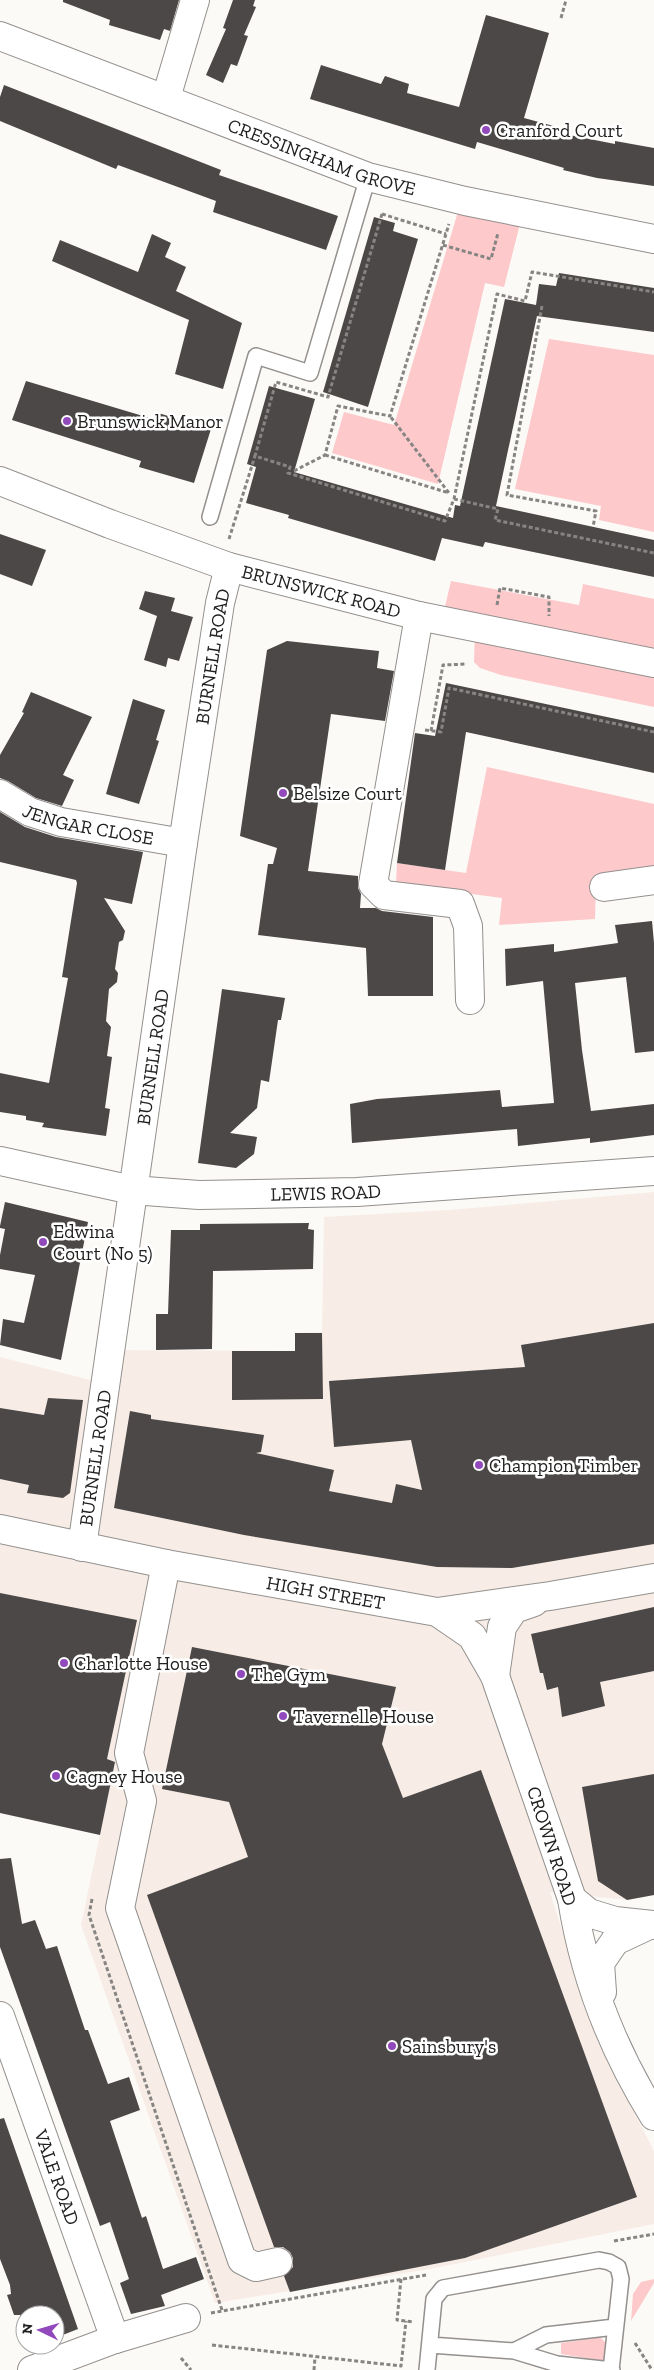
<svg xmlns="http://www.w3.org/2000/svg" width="654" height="2370" font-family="'Zilla Slab',serif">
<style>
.built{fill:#f7ede6}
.green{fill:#fdc9ca}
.building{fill:#4b4847}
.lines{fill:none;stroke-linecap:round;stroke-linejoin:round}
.service-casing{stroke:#93908e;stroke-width:18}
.minor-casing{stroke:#93908e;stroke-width:30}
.tertiary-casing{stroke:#93908e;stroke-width:30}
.secondary-casing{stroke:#93908e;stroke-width:30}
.path{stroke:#878583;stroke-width:3;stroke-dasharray:4 2.5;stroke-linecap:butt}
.service{stroke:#fff;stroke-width:15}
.minor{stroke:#fff;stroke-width:28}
.tertiary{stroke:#fff;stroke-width:28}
.secondary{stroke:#fff;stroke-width:28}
.path-bridge{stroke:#878583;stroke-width:3;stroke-dasharray:4 2.5;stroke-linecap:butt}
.poi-dot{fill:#9149bc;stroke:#fff;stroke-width:2}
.labels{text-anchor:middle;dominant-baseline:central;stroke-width:5;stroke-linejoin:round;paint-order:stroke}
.poi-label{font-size:19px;fill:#21201f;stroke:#fff;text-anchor:start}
.street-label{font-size:19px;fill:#21201f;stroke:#fff}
</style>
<rect width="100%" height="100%" fill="#fcfaf7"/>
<path class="built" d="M654 1192V1895L627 1900 550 1892 596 2037 654 2151V2224L430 2269 215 2303 81 1925 115 1762 107 1759 113 1732 0 1706V1357L102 1383 116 1350 295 1351V1333L322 1332 324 1217 449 1210Z"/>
<path class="green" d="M460 205 522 216 504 287 485 283 438 484 332 453 344 412 394 425Z
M549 339 654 355V532L599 520 601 506 515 489Z
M451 581 579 605 583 584 654 599V654L443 615Z
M475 632 654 669V707L501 675 480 668 474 662Z
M487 767 654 804V868L596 880 595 919 499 925 502 898 396 884 397 863 466 873Z
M654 2279V2283L631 2321 633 2294 641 2282Z
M600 2337 607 2344V2358L603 2361 561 2354V2343Z"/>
<path class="building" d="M63 0H179L170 31 164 29 160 40 109 25 110 20 63 2Z
M233 0H255L253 6 256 7 244 35 248 36 237 66 231 64 223 83 206 75 226 29 223 28Z
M486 15 549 33 524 118 561 128 559 133 615 144V141L654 148V186L597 178 563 170 564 168 477 142 475 149 310 99 321 65 381 84 385 76 409 84 407 93 459 107Z
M4 85 221 170 219 175 338 216 326 250 213 212 216 201 118 165 116 169 0 121V97Z
M374 217 395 223 393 231 418 239 368 407 323 392Z
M152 234 171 243 165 257 186 267 176 291 242 323 223 389 175 374 189 320 52 261 60 240 138 272Z
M559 273 654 288V332L537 316 496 506 654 540V577L485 542 483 547 442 538 435 561 288 518 289 515 246 503 256 467 247 464 269 386 315 399 294 472 453 518 455 505 460 506 505 299 536 305 539 284 556 286Z
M26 381 153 419 155 412 211 429 194 483 139 467 141 461 12 420Z
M0 534 46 550 32 586 0 574Z
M145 591 175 598 171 611 193 617 179 661 168 658 166 667 144 660 157 616 139 609Z
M287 641 379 651 377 668 394 671 385 721 331 714 308 871 358 876V888L361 894 360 908H376L382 911 433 917V996H368L366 948 258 935 268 864H273L277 848 240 836 267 650Z
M446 683 654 727V773L466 732 445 870 397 863 415 733 435 736Z
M31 692 92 717 63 775 74 780 62 806 36 798 8 781 0 778V755L24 713 22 712Z
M133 699 165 710 156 740 159 741 139 804 106 794Z
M0 812 25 827 56 837 143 852 132 904 104 898 125 931 123 940 119 942 115 969 118 973 117 982 109 989 106 1021 111 1027 107 1056 112 1057 105 1108 110 1109 106 1136 42 1127 44 1123 26 1120V1116L0 1112V1073L49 1083 68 978 62 977 77 883 76 880 0 862Z
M652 921 654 943V1051L635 1053 626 977 575 983 582 1050 591 1111 654 1104V1135L590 1143V1138L518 1146 517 1129 352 1143 350 1104 377 1099 500 1090 502 1107 554 1103 543 981 506 986 505 949 554 944V952L618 943 615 925Z
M222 989 285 998 281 1020H278L269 1082 261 1080 257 1108 230 1133 257 1137 254 1154 236 1168 198 1163Z
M5 1202 88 1222 61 1360 0 1345 3 1319 24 1323 35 1275 0 1269V1255L5 1229 0 1228V1226Z
M309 1223 308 1229 314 1230 313 1269 213 1271 212 1349 156 1350V1314H168L171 1230H200V1224Z
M654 1323V1544L512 1568 437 1567 244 1535 114 1508 130 1411 151 1415V1419L264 1435 261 1452 256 1453 334 1470 329 1491 392 1503 396 1484 422 1490 411 1440 334 1447 329 1381 525 1367 521 1345Z
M295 1333H322L323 1399 232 1400V1351H295Z
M48 1398 83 1400 70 1493 63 1498 27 1493 29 1485 0 1479V1408L44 1415Z
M0 1593 137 1620 107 1759 115 1762 100 1835 0 1813Z
M654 1607V1671L600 1682 605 1706 562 1717 558 1687 547 1690 543 1673H540L531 1634Z
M192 1647 396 1687 382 1744 403 1798 481 1770 637 2197 465 2258 290 2292 284 2276 293 2267V2258L290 2252 283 2247H274L147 1895 248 1857 229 1802 162 1789Z
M654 1774V1895L627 1900 598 1881 582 1787Z
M11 1858 22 1924 35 1920 46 1949 57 1946 85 2030H88L108 2084 129 2077 140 2110 110 2121 142 2218 146 2216 163 2269 196 2257 204 2279 161 2295 165 2306 131 2314 120 2283 129 2279 110 2222 100 2226 0 1947V1859Z
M4 2118 78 2329 55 2338V2315H25V2327L20 2315H14L7 2295 11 2294 10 2285 0 2259V2119Z"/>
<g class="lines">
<g class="service-casing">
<path id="service" d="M210 517 256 356 310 373 368 177
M430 2345 514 2351 557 2364 612 2370
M514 2351 546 2335 615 2327
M427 2370 434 2299 443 2288 599 2260 609 2262 618 2267 621 2279 611 2370"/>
</g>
<g class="minor-casing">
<g id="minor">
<path id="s1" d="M0 36 368 177 465 201 654 239"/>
<path d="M166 98 195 0"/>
<path id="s2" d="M0 481 110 524 229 567 419 616 654 663"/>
<path d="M419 616 373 884 384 895 460 904 468 926 470 1000"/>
<path id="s3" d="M0 794 30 812 61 822 183 843"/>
<path d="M604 887 654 880"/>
<path id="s4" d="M0 1161 132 1190 199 1195 357 1192 654 1171"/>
<path id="s5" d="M82 1547 183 843 220 603 229 567"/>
<path d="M166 1564 129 1753 142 1801 120 1908 242 2260 256 2267 278 2262"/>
<path id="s6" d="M0 2016 115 2339"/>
<path d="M32 2370 115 2339 186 2318"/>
</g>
</g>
<g class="tertiary-casing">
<path id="tertiary" d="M572 1899C584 1976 613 2050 654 2116
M602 1992 600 1963 615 1941 647 1926"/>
</g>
<g class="secondary-casing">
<g id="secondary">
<path id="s7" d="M0 1529 166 1564 437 1612 550 1596 654 1578"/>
<path d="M437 1612 472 1636 495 1676 572 1899 589 1913 615 1921 654 1925"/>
<path d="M495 1676 502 1627 514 1609 534 1602"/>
</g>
</g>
<path class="path" d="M561 18 566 0
M382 214 446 234
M443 245 491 259 498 233
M542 306 507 495 596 511 593 527
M325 455 449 493 390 416
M294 471 325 455 338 406 390 416 449 224
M229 539 255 456
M497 605 500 588 549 597V616
M425 730 441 732 449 688 654 732
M431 731 443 665 467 664
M92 1899 89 1915 222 2310
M614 2241 654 2234
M401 2279 397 2320 413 2322
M211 2313 426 2275
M635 2343 652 2370
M212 2345 401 2366 406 2321
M181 2358 191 2370
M314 2370 315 2357"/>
<use href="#service" class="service"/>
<use href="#minor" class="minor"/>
<use href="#tertiary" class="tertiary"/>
<use href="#secondary" class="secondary"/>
<path class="path-bridge" d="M382 214 328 397 276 382 255 456 290 467 288 473 445 521 454 499 497 294 525 301 532 272 654 292
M454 499 498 509 495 520 654 553"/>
</g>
<g class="poi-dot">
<circle cx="486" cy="130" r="5"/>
<circle cx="67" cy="421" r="5"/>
<circle cx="283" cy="793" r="5"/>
<circle cx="43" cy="1242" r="5"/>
<circle cx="479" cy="1465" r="5"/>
<circle cx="64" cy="1663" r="5"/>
<circle cx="241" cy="1674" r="5"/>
<circle cx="283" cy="1716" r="5"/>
<circle cx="56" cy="1776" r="5"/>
<circle cx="392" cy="2046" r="5"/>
</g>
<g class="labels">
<g class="poi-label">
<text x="496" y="130">Cranford Court</text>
<text x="77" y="421">Brunswick Manor</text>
<text x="293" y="793">Belsize Court</text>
<text x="53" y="1231">Edwina<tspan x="53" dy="22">Court (No 5)</tspan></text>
<text x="489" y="1465">Champion Timber</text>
<text x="74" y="1663">Charlotte House</text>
<text x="251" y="1674">The Gym</text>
<text x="293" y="1716">Tavernelle House</text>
<text x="66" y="1776">Cagney House</text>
<text x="402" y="2046">Sainsbury's</text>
</g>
<g class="street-label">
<text stroke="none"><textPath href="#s1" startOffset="344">CRESSINGHAM GROVE</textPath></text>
<text stroke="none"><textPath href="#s2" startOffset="340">BRUNSWICK ROAD</textPath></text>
<text stroke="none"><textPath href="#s5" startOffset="900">BURNELL ROAD</textPath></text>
<text stroke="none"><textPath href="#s3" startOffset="95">JENGAR CLOSE</textPath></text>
<text stroke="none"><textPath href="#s5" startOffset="495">BURNELL ROAD</textPath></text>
<text stroke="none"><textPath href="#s4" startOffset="329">LEWIS ROAD</textPath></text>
<text stroke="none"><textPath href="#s5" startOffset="90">BURNELL ROAD</textPath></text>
<text stroke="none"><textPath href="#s7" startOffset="332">HIGH STREET</textPath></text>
<text transform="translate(552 1846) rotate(72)">CROWN ROAD</text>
<text stroke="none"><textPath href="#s6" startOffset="171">VALE ROAD</textPath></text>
</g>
</g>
<g transform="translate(40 2330) rotate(275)"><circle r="24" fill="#ffffff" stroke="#a6a6a5"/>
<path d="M0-4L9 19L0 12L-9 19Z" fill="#9149bc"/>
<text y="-8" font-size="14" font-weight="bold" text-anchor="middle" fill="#21201f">N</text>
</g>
</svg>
